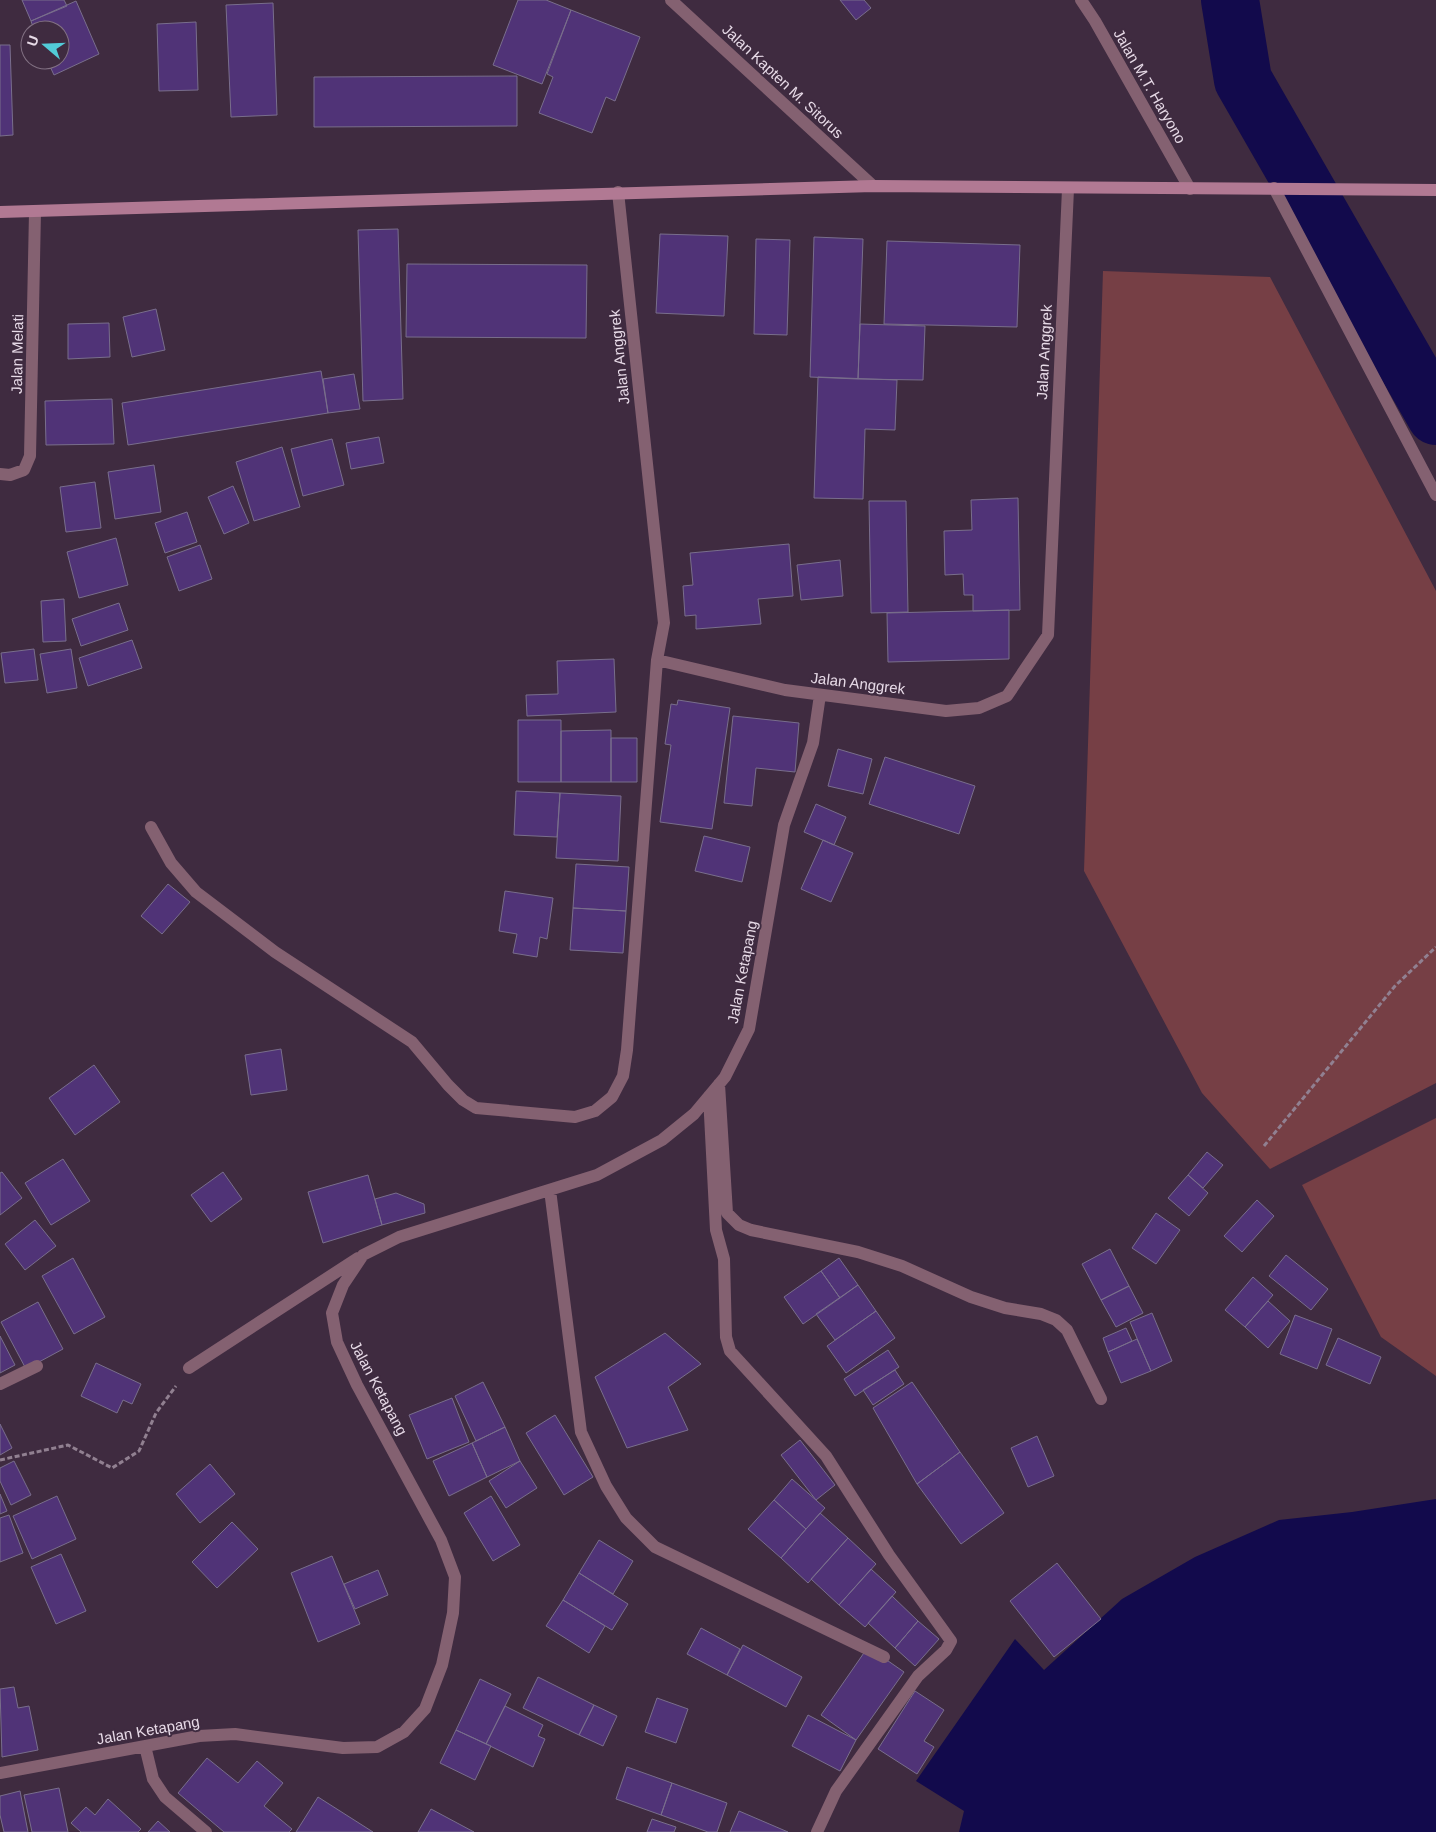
<svg xmlns="http://www.w3.org/2000/svg" width="1436" height="1832" font-family="Helvetica,sans-serif">
<style>
.green{fill:#763f45}
.water{fill:#120a4c}
.lines{fill:none;stroke-linecap:round;stroke-linejoin:round}
.river{stroke:#120a4c;stroke-width:58}
.building{fill:#503377;stroke:#796e8c}
.path{stroke:#918091;stroke-width:3;stroke-dasharray:5 2.5;stroke-linecap:butt}
.service{stroke:#846171;stroke-width:12}
.minor{stroke:#846171;stroke-width:12}
.secondary{stroke:#b17993;stroke-width:12}
.labels{text-anchor:middle;dominant-baseline:central;stroke-width:4;stroke-linejoin:round;paint-order:stroke}
.street-label{font-size:15px;fill:#e7dae7;stroke:#3f2b40}
</style>
<rect width="100%" height="100%" fill="#3f2b40"/>
<path class="green" d="M1103 271 1270 277 1436 591V1083L1270 1169 1202 1093 1084 871Z
M1436 1118V1376L1381 1337 1302 1185Z"/>
<path class="water" d="M1436 1499V1832H959L964 1811 916 1781 1015 1639 1044 1670 1122 1599 1195 1557 1279 1520 1352 1512Z"/>
<g class="lines">
<path class="river" d="M1230 0 1243 80 1436 416"/>
</g>
<path class="building" d="M22 0H64L67 6 31 21Z
M518 0H546L571 10 542 84 493 65Z
M840 0H864L871 8 856 20Z
M76 1 99 54 54 75 47 60H60V30H34L31 21Z
M273 3 277 115 231 117 226 5Z
M571 10 640 37 615 101 606 97 592 133 539 113 553 77 547 74Z
M196 22 198 90 159 91 157 24Z
M0 45H10L13 135 0 136Z
M517 76V126L314 127V77Z
M398 229 403 399 363 401 358 230Z
M660 234 728 236 724 316 656 313Z
M814 237 863 239 858 379 810 377Z
M756 239 790 240 787 335 754 334Z
M887 241 1020 245 1017 327 884 324Z
M407 264 587 265 586 338 406 337Z
M156 309 165 350 132 357 123 317Z
M109 323 110 357 68 359V324Z
M860 324 925 326 923 380 858 379Z
M321 371 328 413 128 445 122 403Z
M354 374 360 409 328 413 323 379Z
M818 377 897 380 895 430 865 429 863 499 814 498Z
M112 399 114 444 46 445 45 401Z
M379 437 384 463 351 469 346 443Z
M332 439 344 485 303 496 291 449Z
M282 447 300 507 254 521 236 462Z
M154 465 161 512 115 519 108 472Z
M95 482 101 528 66 532 60 487Z
M233 486 249 523 224 534 208 497Z
M1018 498 1020 610 973 611V595H964L963 574 945 575 944 531 972 530 971 500Z
M869 501H906L908 612 871 613Z
M187 512 197 542 165 553 155 523Z
M116 538 128 585 79 598 67 552Z
M789 544 793 596 758 599 761 624 696 629V615L685 616 683 586 693 585 690 553Z
M200 545 212 579 179 591 167 557Z
M840 560 843 596 801 600 797 565Z
M64 599 66 641 43 642 41 601Z
M119 603 128 630 81 646 72 619Z
M1009 610V659L888 662 887 613Z
M132 640 142 668 88 686 79 658Z
M34 649 38 680 5 683 1 653Z
M71 649 77 688 47 693 40 654Z
M614 659 616 712 527 716 526 695 558 694 557 661Z
M678 700 730 708 712 829 660 822 671 745 665 744 671 704 677 705Z
M733 716 799 723 795 772 756 768 752 806 724 803Z
M518 720H561V782H518Z
M611 730V782H561V731Z
M611 738H637V782H611Z
M838 749 872 759 863 794 828 786Z
M885 757 975 786 959 834 869 804Z
M516 791 560 793 557 837 514 835Z
M560 793 621 796 618 861 556 858Z
M816 804 846 817 834 845 804 832Z
M704 836 750 847 742 882 695 871Z
M823 840 853 853 831 902 801 889Z
M576 864 629 867 626 911 573 908Z
M168 884 190 902 162 934 141 916Z
M505 891 553 898 547 939 540 937 537 957 513 953 517 934 499 931Z
M573 908 626 911 623 953 570 950Z
M281 1049 287 1090 251 1095 245 1055Z
M94 1065 120 1102 75 1135 49 1098Z
M1207 1152 1223 1165 1203 1188 1188 1175Z
M63 1159 90 1201 51 1225 25 1183Z
M2 1172 22 1198 0 1215V1173Z
M223 1172 242 1199 211 1222 191 1195Z
M368 1175 382 1225 323 1243 308 1192Z
M1188 1175 1208 1193 1189 1216 1168 1198Z
M396 1193 424 1204 425 1213 382 1225 375 1199Z
M1257 1200 1274 1216 1242 1252 1224 1236Z
M1156 1213 1180 1230 1156 1264 1132 1248Z
M35 1220 56 1246 25 1270 5 1244Z
M1110 1249 1129 1286 1101 1300 1082 1264Z
M1286 1255 1328 1289 1311 1310 1269 1276Z
M73 1258 105 1317 74 1334 42 1276Z
M839 1258 858 1285 840 1298 821 1271Z
M821 1271 840 1298 803 1324 784 1297Z
M1253 1277 1273 1295 1245 1327 1225 1310Z
M858 1285 876 1311 835 1340 816 1314Z
M1129 1286 1143 1313 1116 1327 1101 1300Z
M1268 1301 1290 1321 1268 1348 1245 1327Z
M38 1302 63 1349 26 1369 1 1322Z
M876 1311 895 1338 846 1373 827 1346Z
M1152 1313 1172 1361 1151 1371 1130 1322Z
M1295 1315 1332 1329 1317 1369 1280 1354Z
M1126 1328 1132 1341 1108 1352 1103 1338Z
M665 1333 701 1364 668 1387 688 1430 627 1448 595 1377Z
M0 1336 15 1365 0 1373Z
M1338 1338 1381 1357 1370 1384 1326 1365Z
M1137 1339 1151 1371 1121 1383 1108 1352Z
M888 1350 899 1367 855 1396 844 1379Z
M96 1363 141 1384 132 1404 123 1400 117 1413 81 1396Z
M895 1370 904 1384 873 1405 863 1390Z
M483 1382 505 1427 476 1441 455 1396Z
M912 1382 960 1452 917 1484 873 1408Z
M452 1398 469 1442 427 1459 409 1415Z
M555 1415 593 1477 564 1495 526 1433Z
M0 1424 12 1448 0 1455Z
M505 1427 520 1461 487 1477 472 1443Z
M1037 1436 1054 1476 1028 1487 1011 1448Z
M800 1440 835 1485 816 1500 781 1455Z
M472 1443 487 1477 449 1496 433 1461Z
M960 1452 1004 1513 961 1544 917 1484Z
M14 1461 31 1495 11 1505 0 1481V1468Z
M520 1461 537 1488 506 1508 489 1481Z
M210 1464 235 1494 200 1523 176 1494Z
M792 1479 825 1508 806 1529 774 1500Z
M0 1494 7 1511 0 1514Z
M57 1496 76 1539 32 1559 13 1516Z
M491 1496 520 1545 493 1561 464 1513Z
M774 1500 806 1529 781 1558 748 1529Z
M820 1513 848 1538 808 1583 781 1558Z
M9 1515 23 1553 0 1562V1518Z
M232 1522 258 1549 217 1588 192 1562Z
M848 1538 876 1564 839 1605 811 1579Z
M599 1540 633 1561 613 1594 579 1573Z
M61 1554 86 1611 56 1624 31 1567Z
M332 1556 360 1624 318 1642 291 1573Z
M1057 1563 1101 1619 1054 1657 1010 1601Z
M871 1569 896 1592 865 1627 839 1605Z
M378 1570 388 1595 355 1609 344 1584Z
M579 1573 628 1604 612 1630 563 1600Z
M892 1596 918 1621 895 1648 868 1623Z
M563 1600 605 1626 589 1653 546 1626Z
M918 1621 939 1639 915 1666 895 1648Z
M701 1628 740 1649 727 1675 687 1654Z
M743 1645 802 1677 786 1707 727 1675Z
M868 1647 904 1672 856 1740 821 1715Z
M538 1677 594 1705 579 1735 523 1708Z
M480 1679 511 1694 486 1744 456 1730Z
M14 1687 18 1708 29 1706 38 1750 2 1757 0 1689Z
M915 1691 944 1710 924 1741 934 1747 917 1774 878 1749Z
M657 1698 688 1709 676 1743 645 1732Z
M594 1705 617 1716 603 1746 579 1735Z
M505 1706 543 1725 538 1736 545 1739 533 1767 486 1744Z
M808 1715 856 1740 840 1771 792 1746Z
M456 1730 491 1746 475 1780 440 1763Z
M207 1758 238 1783 257 1761 283 1783 264 1806 292 1829 289 1832H224L178 1793Z
M627 1767 672 1783 661 1815 616 1799Z
M672 1783 727 1803 717 1832H708L661 1815Z
M59 1788 68 1832H32L24 1795Z
M20 1791 28 1832H4L0 1815V1796Z
M318 1797 373 1832H296Z
M108 1799 141 1829 138 1832H81L71 1823 86 1807 95 1815Z
M431 1809 474 1832H418Z
M739 1811 788 1832H730Z
M652 1819 676 1827 674 1832H647Z
M158 1821 170 1832H148Z"/>
<g class="lines">
<path class="path" d="M1264 1146 1395 986 1436 947
M0 1460 68 1445 112 1468 139 1451 156 1413 176 1386"/>
<path class="service" d="M1274 188 1436 495"/>
<path class="minor" d="M671 0 873 186
M1081 0 1095 21 1190 189
M618 192 664 623 657 660 785 690 946 711 979 708 1007 696 1048 635 1068 189
M0 474 10 475 24 470 30 456 35 212
M151 827 171 863 196 892 275 952 412 1042 448 1085 463 1100 476 1108 575 1117 595 1111 612 1097 623 1076 627 1050 657 660
M719 1084 727 1213 739 1225 751 1230 858 1252 902 1266 971 1297 1005 1308 1041 1314 1056 1320 1067 1330 1101 1399
M709 1096 716 1230 724 1259 726 1337 730 1351 826 1456 889 1555 951 1641 946 1650 918 1676 836 1791 817 1832
M550 1190 581 1432 606 1486 626 1518 655 1547 884 1657
M189 1368 358 1258
M0 1384 37 1366
M145 1746 153 1779 165 1797 206 1832
M0 1773 199 1736 235 1734 343 1748 377 1747 404 1732 425 1709 442 1665 453 1613 455 1577 441 1540 357 1385 337 1342 332 1313 343 1285 363 1255 399 1237 597 1175 662 1140 694 1114 725 1077 749 1029 784 825 813 743 820 695"/>
<path class="secondary" d="M0 212 873 186 1436 190"/>
</g>
<g class="labels">
<g class="street-label">
<text transform="translate(783 81) rotate(43)">Jalan Kapten M. Sitorus</text>
<text transform="translate(1150 86) rotate(60)">Jalan M.T. Haryono</text>
<text transform="translate(1044 352) rotate(-87)">Jalan Anggrek</text>
<text transform="translate(17 354) rotate(-89)">Jalan Melati</text>
<text transform="translate(619 357) rotate(-96)">Jalan Anggrek</text>
<text transform="translate(858 683) rotate(7)">Jalan Anggrek</text>
<text transform="translate(742 972) rotate(-79)">Jalan Ketapang</text>
<text transform="translate(379 1388) rotate(62)">Jalan Ketapang</text>
<text transform="translate(148 1730) rotate(-10)">Jalan Ketapang</text>
</g>
</g>
<g transform="translate(45 45) rotate(289)"><circle r="24" fill="#3f2b40" stroke="#827183"/>
<path d="M0-4L9 19L0 12L-9 19Z" fill="#52cbd8"/>
<text y="-8" font-size="14" font-weight="bold" text-anchor="middle" fill="#e7dae7">U</text>
</g>
</svg>
